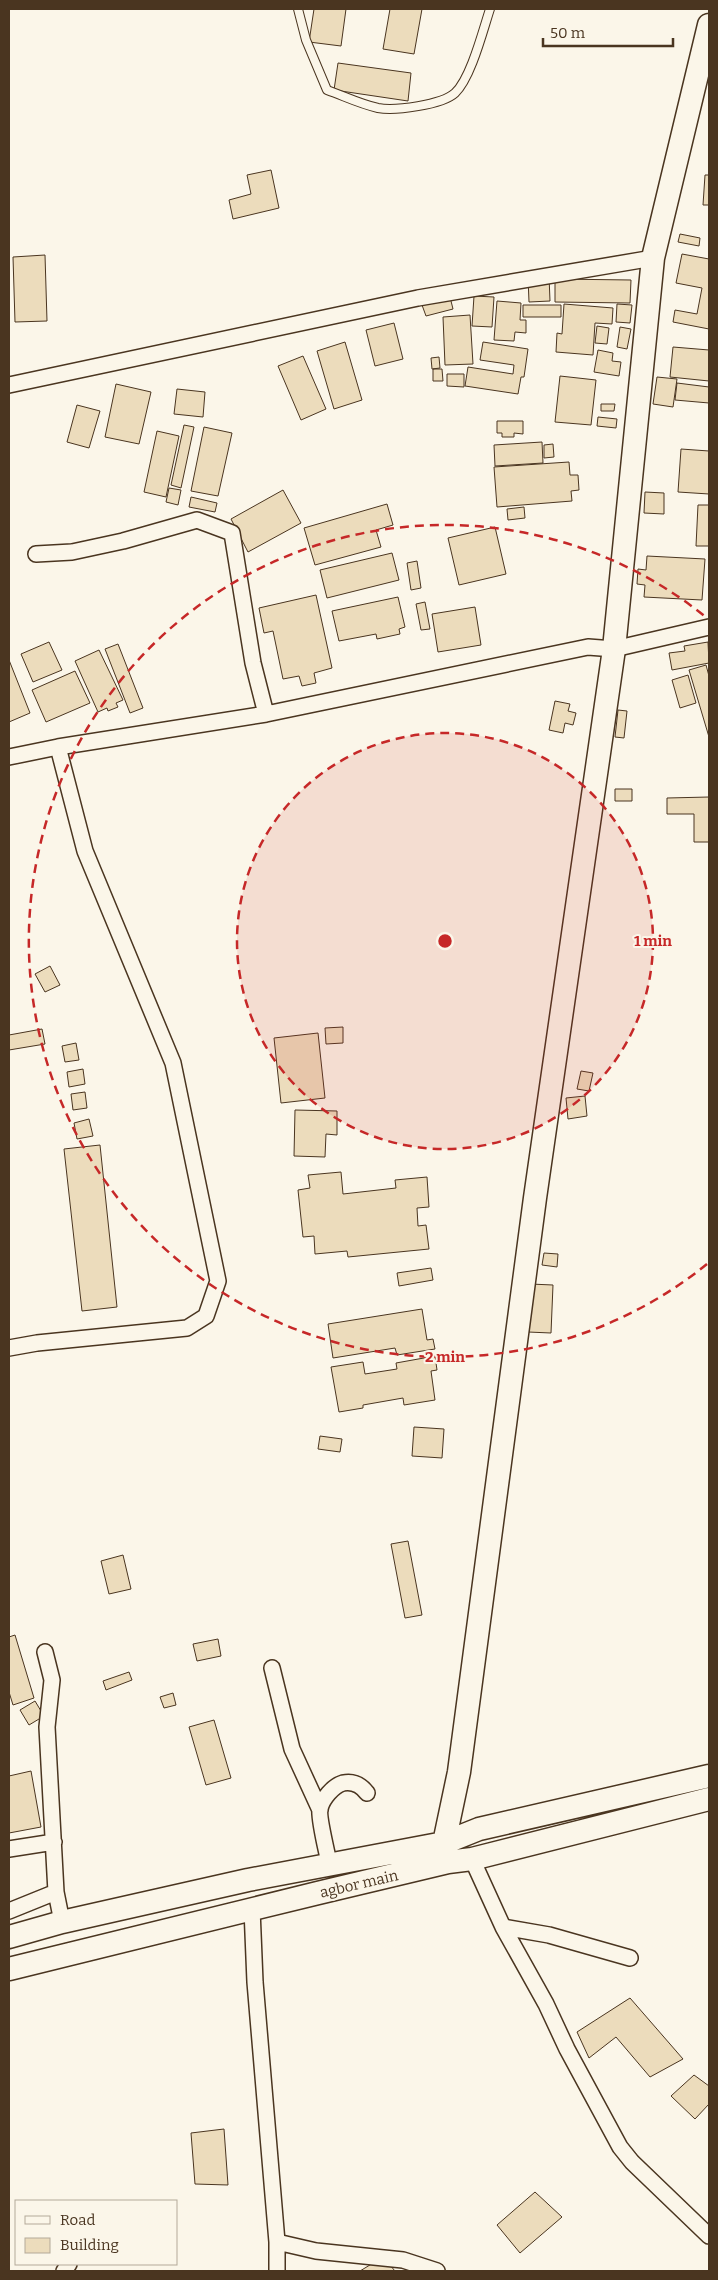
<svg xmlns="http://www.w3.org/2000/svg" width="718" height="2280" font-family="Bitter,serif">
<style>
.building{fill:#ecdcbc;stroke:#4a3520}
.lines{fill:none;stroke-linecap:round;stroke-linejoin:round}
.lane-casing{stroke:#4a3520;stroke-width:10}
.street-casing{stroke:#4a3520;stroke-width:18}
.secondary-casing{stroke:#4a3520;stroke-width:25}
.lane{stroke:#fbf6e9;stroke-width:8}
.street{stroke:#fbf6e9;stroke-width:15}
.secondary{stroke:#fbf6e9;stroke-width:22}
.ring{fill:none;stroke:#c62828;stroke-width:2.5;stroke-dasharray:9 6}
.labels{text-anchor:middle;dominant-baseline:central;stroke-width:4;stroke-linejoin:round;paint-order:stroke}
.street-label{font-size:15px;fill:#4a3520;stroke:#fbf6e9}
.centre{fill:#c62828;stroke:#fbf6e9;stroke-width:2.5}
.ring-label{font-size:15px;text-anchor:middle;font-weight:bold;fill:#c62828;stroke:#fbf6e9;stroke-width:4;stroke-linejoin:round;paint-order:stroke}
</style>
<rect width="100%" height="100%" fill="#fbf6e9"/>
<path class="building" d="M314 9H346L341 46 309 42Z
M390 9H422L414 54 383 49Z
M338 63 411 73 408 101 334 90Z
M271 170 279 208 233 219 229 200 251 194 247 175Z
M705 175H709V205H703Z
M680 234 700 238 699 246 678 242Z
M682 254 709 259V329L673 322 675 310 697 314 702 288 676 283Z
M45 255 47 321 15 322 13 257Z
M549 276 550 301 529 302 528 277Z
M555 279 631 280 630 303 555 302Z
M474 296 494 297 492 327 472 326Z
M450 297 453 309 426 316 422 305Z
M497 301 521 303 520 320H526V333L515 332 514 341 494 340Z
M564 304 613 308 612 324 595 323 593 355 556 352 557 333 562 334Z
M617 304 632 305 630 323 616 322Z
M523 305H561V317H523Z
M470 315 473 364 445 365 443 317Z
M394 323 403 359 375 366 366 330Z
M597 326 609 328 607 344 595 343Z
M620 327 631 329 627 349 617 347Z
M345 342 362 400 334 409 317 351Z
M483 342 528 349 524 377H521L518 394 465 386 468 367 513 374 514 365 480 360Z
M673 347 709 350V381L670 377Z
M598 350 613 353 612 361 621 362 619 376 594 372Z
M303 356 326 409 301 420 278 366Z
M439 357 440 368 432 369 431 358Z
M433 369H442L443 381H433Z
M447 374H464V387L447 386Z
M560 376 596 380 591 425 555 422Z
M657 377 677 379 673 407 653 404Z
M677 383 709 387V403L675 400Z
M116 384 151 392 139 444 105 437Z
M177 389 205 392 203 417 174 414Z
M601 404H615L614 411H601Z
M77 405 100 411 89 448 67 442Z
M598 417 617 419 616 428 597 426Z
M497 421H523V434L514 433V437H502V433H497Z
M184 425 194 427 181 488 171 485Z
M204 427 232 433 218 496 191 491Z
M157 431 179 436 166 497 144 492Z
M542 442 543 463 495 466 494 445Z
M553 444 554 457 544 458V445Z
M681 449 709 451V494L678 492Z
M569 462 570 475H578L579 490 571 491 572 501 497 507 494 467Z
M169 488 181 490 178 505 166 502Z
M283 490 301 523 248 552 231 519Z
M645 492 664 493V514L644 513Z
M191 497 217 503 215 512 189 507Z
M387 504 393 525 376 530 381 547 315 565 304 528Z
M698 505H709V546H696Z
M524 507 525 518 508 520 507 509Z
M495 527 506 574 459 585 448 538Z
M392 553 399 580 327 598 320 570Z
M647 556 705 559 702 600 644 597 645 585 637 584 638 569 646 570Z
M417 561 421 588 411 590 407 563Z
M316 595 332 668 314 673 316 683 302 686 299 676 283 679 273 631 264 633 259 608Z
M398 597 405 627 399 629 400 634 377 639 376 634 339 641 332 611Z
M425 602 430 629 421 630 416 604Z
M475 607 481 645 438 652 432 614Z
M49 642 62 670 33 682 21 654Z
M708 642 709 663 672 670 669 653 685 651 684 646Z
M118 644 143 708 130 713 105 649Z
M99 650 123 700 116 703 118 707 108 711 107 708 98 712 75 661Z
M9 660 30 713 9 722Z
M706 665 709 676V737L689 670Z
M75 671 90 703 46 722 32 690Z
M688 675 696 703 680 708 672 680Z
M555 701 570 704 568 711 576 713 573 725 565 723 563 733 549 730Z
M618 710 627 711 624 738 615 737Z
M615 789H632V801H615Z
M709 797V842H694V814H667V798Z
M50 966 60 985 45 992 35 974Z
M343 1027V1043L326 1044 325 1028Z
M42 1029 45 1044 9 1050V1035Z
M318 1033 325 1098 281 1103 274 1038Z
M76 1043 79 1060 65 1062 62 1046Z
M83 1069 85 1084 69 1087 67 1072Z
M581 1071 593 1073 589 1091 577 1089Z
M85 1092 87 1108 73 1110 71 1094Z
M585 1096 587 1116 568 1119 566 1098Z
M295 1110 337 1111V1135L326 1134 325 1157 294 1156Z
M89 1119 93 1136 77 1139 74 1123Z
M100 1145 117 1307 82 1311 64 1149Z
M341 1172 343 1194 396 1188 395 1180 427 1177 429 1207 417 1208 418 1226 426 1225 429 1249 348 1257 347 1251 315 1254 314 1236 303 1237 298 1190 310 1188 308 1175Z
M544 1253 558 1254 557 1267 542 1265Z
M431 1268 433 1280 399 1286 397 1273Z
M530 1284 553 1285 551 1333 528 1332Z
M422 1309 427 1340 433 1339 435 1349 397 1355 395 1348 333 1358 328 1324Z
M435 1356 437 1370 431 1371 435 1400 404 1405 403 1398 363 1405V1408L339 1412 331 1367 363 1362 365 1374 397 1369 396 1363Z
M414 1427 444 1429 442 1458 412 1456Z
M320 1436 342 1439 340 1452 318 1449Z
M408 1541 422 1615 405 1618 391 1544Z
M123 1555 131 1589 109 1594 101 1561Z
M15 1635 34 1698 13 1705 9 1692V1637Z
M218 1639 221 1656 197 1661 193 1644Z
M129 1672 132 1680 106 1690 103 1681Z
M173 1693 176 1705 164 1708 160 1697Z
M35 1701 44 1716 29 1725 20 1710Z
M214 1720 231 1778 206 1785 189 1727Z
M31 1771 41 1827 9 1833V1776Z
M630 1998 683 2059 650 2077 616 2037 589 2058 577 2032Z
M694 2075 709 2086V2104L695 2119 671 2096Z
M224 2129 228 2185 195 2184 191 2133Z
M535 2192 562 2217 520 2253 497 2225Z
M383 2257 395 2271H360Z"/>
<g class="lines">
<g class="lane-casing">
<path id="lane" d="M298 9 306 40 327 90C344 96 360 104 378 108 395 111 442 105 455 93 471 78 483 30 490 9"/>
</g>
<g class="street-casing">
<path id="street" d="M9 385 418 298 653 258
M36 554 72 552 123 541 197 520 232 533 253 663 266 714
M9 757 58 747 266 714 588 647 614 649 709 627
M9 1348 37 1343 187 1328 206 1316 218 1281 173 1063 85 851 58 747
M45 1652 52 1680 47 1727 56 1892 62 1922
M272 1668 292 1749 320 1810
M9 1849 54 1842
M472 1859 503 1927 546 2004 567 2049 620 2147 632 2162 709 2236
M329 1863C327 1852 318 1817 320 1809 322 1799 333 1786 343 1783 353 1781 361 1785 367 1793
M252 1909 255 1982 277 2242 316 2251 403 2260 437 2271
M9 1911 56 1892
M503 1927 549 1935 630 1958
M64 2271 69 2264
M277 2271V2242"/>
</g>
<g class="secondary-casing">
<path id="secondary" d="M444 1843 459 1772 535 1198 614 649 653 258 709 25
M9 1937 62 1922 248 1880 444 1843 479 1829 709 1776
M9 1969 318 1893 448 1862 472 1859 709 1799"/>
</g>
<use href="#lane" class="lane"/>
<use href="#street" class="street"/>
<use href="#secondary" class="secondary"/>
</g>
<circle cx="445" cy="941" r="208" fill="#c62828" fill-opacity=".12"/>
<g class="ring">
<circle cx="445" cy="941" r="208"/>
<path d="M707 1264A416 416 0 1 1 707 618"/>
</g>
<g class="labels">
<g class="street-label">
<text transform="translate(359 1884) rotate(-13)">agbor main</text>
</g>
</g>
<circle cx="445" cy="941" r="8" class="centre"/>
<g class="ring-label">
<text x="653" y="946">1 min</text>
<text x="445" y="1362">2 min</text>
</g>
<rect width="718" height="2280" fill="none" stroke="#4a3520" stroke-width="20"/>
<rect x="15" y="2200" width="162" height="65" fill="#fbf6e9" stroke="#b4a999"/>
<rect x="25" y="2216" width="25" height="8" fill="#fbf6e9" stroke="#b4a999"/>
<text x="60" y="2225" font-size="15" fill="#4a3520">Road</text>
<rect x="25" y="2238" width="25" height="15" fill="#ecdcbc" stroke="#b4a999"/>
<text x="60" y="2250" font-size="15" fill="#4a3520">Building</text>
<path d="M543 38v8h130v-8" fill="none" stroke="#4a3520" stroke-width="2.5"/>
<text x="550" y="38" font-size="15" fill="#4a3520" stroke="#fbf6e9" stroke-width="4" paint-order="stroke">50 m</text>
</svg>
